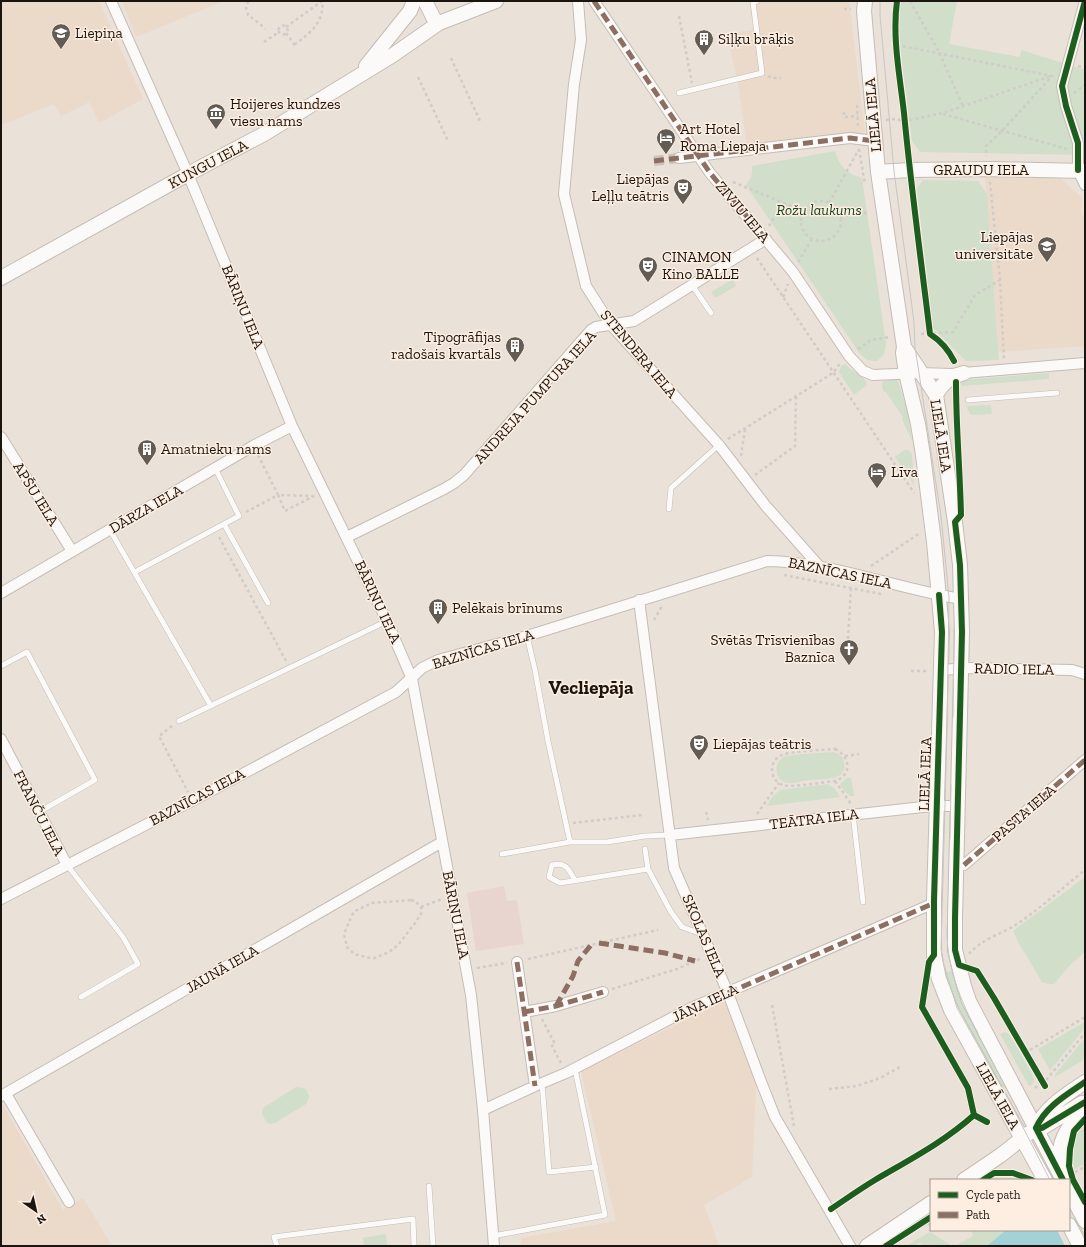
<svg xmlns="http://www.w3.org/2000/svg" width="1086" height="1247" font-family="'Zilla Slab',serif">
<style>
.built{fill:#ebd9ca}
.industrial{fill:#e8d5d0}
.green{fill:#d0deca}
.water{fill:#a3d2d6}
.pier{fill:#eae1d8}
.lines{fill:none;stroke-linecap:round;stroke-linejoin:round}
.street-tunnel{stroke:#cbc2ba;stroke-width:10;stroke-dasharray:10 5;stroke-linecap:butt}
.lane-casing{stroke:#c4bdb5;stroke-width:6}
.street-casing{stroke:#c4bdb5;stroke-width:12}
.secondary-casing{stroke:#c4bdb5;stroke-width:16}
.path{stroke:#cfccc9;stroke-width:2.5;stroke-dasharray:3 3;stroke-linecap:butt}
.lane{stroke:#fcfaf9;stroke-width:5}
.street{stroke:#fcfaf9;stroke-width:10}
.secondary{stroke:#fcfaf9;stroke-width:14}
.tram{stroke:#c8c6c4;stroke-width:1}
.quiet{stroke:#8d6e63;stroke-width:5;stroke-dasharray:10 5;stroke-linecap:butt}
.cycleway-casing{stroke:#fdeee1;stroke-width:8}
.cycleway{stroke:#1b5e20;stroke-width:6}
.labels{text-anchor:middle;dominant-baseline:central;stroke-width:3;stroke-linejoin:round;paint-order:stroke}
.poi-label{font-size:15px;fill:#1b150f;stroke:#fdeee1;text-anchor:start}
.street-label{font-size:15px;fill:#1b150f;stroke:#fdeee1}
.park-label{font-size:15px;font-style:italic;fill:#11431e;stroke:#fdeee1}
.district-label{font-size:19px;font-weight:bold;fill:#1b150f;stroke:#fdeee1}
</style>
<rect width="100%" height="100%" fill="#eae1d8"/>
<path class="built" d="M1 1H99L143 99 99 123 89 102 61 116 54 104 1 125Z
M122 1H224L136 37Z
M749 1H849L865 132 747 145 738 83 727 34 754 30Z
M985 177H1059L1082 198 1081 212 1085 220V346L999 352Z
M727 1000 756 1083 752 1177 704 1205 719 1246H521V1238L616 1221 581 1071Z
M1 1102 63 1210 83 1198 112 1246H1Z"/>
<path class="industrial" d="M504 886 507 901 517 900 524 944 476 951 467 893Z"/>
<path class="green" d="M896 1H957L949 44 1020 57 1021 50 1085 70V155L920 152 912 141 896 12Z
M835 151C839 166 847 174 862 178L886 344 884 354 877 361 867 360 860 354 746 185C751 179 753 174 752 166Z
M923 180 978 181 987 194 999 360 966 361 933 328 917 189Z
M733 279 736 286 717 297H715L711 292Z
M845 364C852 372 866 376 867 385L854 395 839 372 841 366Z
M1049 373V379L961 386V380Z
M896 377 898 381 907 410 912 441 902 419 903 417 886 392 883 391 882 383C886 378 889 378 896 377Z
M991 405 992 414 971 415 966 406Z
M904 450H908L912 454 914 485 895 457Z
M833 752C838 753 843 756 844 762 849 781 821 779 809 780 802 781 791 785 784 782 774 777 774 762 784 757 791 754 823 753 833 752Z
M847 778H851L854 796H850L844 791 840 784Z
M828 784 835 789 840 797 767 806 772 797 780 790Z
M1085 877V952L1072 963 1054 984H1048L1042 982 1017 940 1013 931Z
M954 970 1009 1086 1000 1091 965 1028 944 973Z
M1085 1022V1028L1050 1070 1038 1049Z
M1005 1032 1009 1034 1032 1074 1034 1079 1033 1084 1029 1086 1000 1034Z
M1085 1038V1059L1055 1077 1056 1073Z
M296 1087 303 1088 306 1089 309 1096 308 1100 306 1104 275 1123 271 1124 267 1123 262 1114 263 1108Z
M1085 1123V1164L1074 1169C1071 1152 1073 1136 1085 1123Z
M971 1230H1006L988 1245V1246H955L973 1236Z
M930 1232 952 1246H923L920 1243 914 1246H906Z
M386 1234 387 1246H364L363 1238Z"/>
<path class="water" d="M1085 1189V1246L988 1245 1006 1230H1069V1198Z"/>
<path class="pier" d="M1084 1187 1085 1190V1246H1065L1057 1230H1069V1196Z"/>
<g class="lines">
<path class="street-tunnel" d="M654 161 679 158"/>
<g class="lane-casing">
<path id="lane" d="M679 93 762 73 753 2 757 1
M692 285 711 313
M968 400 1057 393
M669 509 671 488 719 445
M224 524 268 603
M110 530 211 706
M135 572 239 516 215 468
M527 636 535 670 548 741 570 842H607L645 836 670 835
M1 666 27 652 95 780 39 812
M179 721 387 621
M853 814 863 902
M645 849 648 869 671 912 682 927 702 934
M502 854 570 842
M67 865 123 937 138 964 81 997
M575 880C568 869 567 862 552 865L549 877 560 883 648 869
M542 1083 549 1172 596 1167
M429 1186 433 1246
M493 1236 605 1215 575 1069
M277 1246 274 1237 413 1219 414 1246"/>
</g>
<g class="street-casing">
<path id="street" d="M111 1 188 174 292 426 387 621 412 679 471 995 483 1110 494 1246
M578 1 581 40 574 84 564 194 586 286 611 325 719 445 765 505 820 567
M594 1 710 173 793 272 849 356 863 371 873 375 919 373 951 374 1085 363
M1085 1 1062 86 1066 106 1078 143V170L1085 185
M679 158 850 138 875 141
M1 437 72 551
M347 537 444 489 454 483 464 475 591 330 596 327 634 321 766 239
M1 593 253 446 292 426
M639 600 674 868 728 993 760 1079 775 1117 850 1246
M942 670 966 668 1072 670 1085 674
M1 739 67 865
M670 835 932 806H958
M964 865 1085 760
M1 899 192 801 396 692 422 668 438 660 527 636 767 561C833 562 897 589 962 599
M517 962 535 1086
M524 1012 556 1006 603 992
M6 1094 69 1202
M1 1096 442 842
M483 1110 535 1086 566 1073 691 1008 932 904"/>
</g>
<g class="secondary-casing">
<path id="secondary" d="M425 1 434 19 439 23
M865 1 864 11 878 172 904 347 903 353 906 373 918 424 923 455 934 542 942 632 934 900V955L939 979 951 1010 1045 1180
M366 66 410 11 414 1
M878 172 910 170 989 169 1085 171
M1 278 188 174 264 134 393 55 439 23 496 1
M904 347 936 395 955 522 960 565 962 632 955 918V950L964 986 969 1001 1063 1180
M936 395C943 382 950 377 964 373
M1036 1128C1045 1107 1066 1095 1085 1082
M1036 1128H1042L1082 1103
M1063 1172C1062 1166 1060 1159 1060 1153 1060 1135 1075 1119 1085 1106
M964 1180 1001 1155 1029 1133
M1069 1191 1085 1221
M1069 1225 1080 1246
M867 1246 931 1203"/>
</g>
<path class="path" d="M248 1 246 8 248 15 260 24 265 29
M910 1 939 52 963 106
M844 9H851
M679 16 692 83
M278.5 30a4.5 4.5 0 1 1 9 0a4.5 4.5 0 1 1-9 0Z
M286 27 322 1C325 22 309 34 294 45
M286 33 296 47
M264 42 279 32
M897 45 1052 76 1002 131 986 146V156
M451 58 480 121
M1078 66 1085 68
M768 76 772 78H781
M418 77 448 141
M1074 93 1085 85
M857 105 858 128
M844 112V117L858 116
M943 114 1067 149
M886 120 895 119 905 121 943 113 1051 76
M859 149 865 184
M733 182 803 211
M990 182 1000 280 1004 359
M801 221a20 20 0 1 1 40 0a20 20 0 1 1-40 0Z
M829 203 859 149
M840 217 869 212
M769 226 783 203
M757 258 914 493
M798 262 812 239
M783 297 788 284
M921 334 953 332 975 295 1000 280
M858 349 871 340 889 337
M728 439 833 373 841 362
M258 455 278 495 314 496
M741 456 745 429
M755 475 795 446 796 397
M246 512 278 495 285 511 314 496
M219 537 286 661
M871 566 920 533
M784 575 881 594
M654 620 662 606
M848 639 851 587
M911 671H929
M172 726 159 736 188 792
M835 749C850 756 853 775 835 781 824 782 792 788 783 785 770 781 768 763 780 756 788 751 823 750 835 749Z
M845 756 859 754
M835 781 851 804
M706 812 708 820
M757 814 779 783
M573 823 642 815
M411 900 415 901 421 907 422 912 416 922 398 945 389 952 375 958H370L354 954 347 947 344 934 352 915 355 911 372 903Z
M421 907 442 899
M969 954C981 939 1002 934 1017 924 1041 908 1062 888 1085 870
M528 959 658 930
M477 968 507 963
M612 989 677 969 702 958
M772 1005 794 1126
M542 1019 555 1044 552 1046 561 1063
M1025 1053 1085 1017
M1045 1086 1047 1079 1085 1033
M1035 1088 1042 1082
M829 1089 857 1086 880 1078 900 1067
M1075 1172 1085 1167
M927 1223 925 1225 931 1224"/>
<use href="#lane" class="lane"/>
<use href="#street" class="street"/>
<use href="#secondary" class="secondary"/>
<path class="tram" d="M880 1V15L894 171 914 322 915 347 941 516 949 597 947 731 941 949 944 965 957 1008 1011 1104 1050 1180
M953 717 954 629
M950 839 951 785
M947 927C946 966 960 1000 978 1033
M1069 1207 1085 1236"/>
<path class="quiet" d="M594 1 710 173 766 239
M654 161 850 138 875 141
M964 865 1085 760
M599 943 665 953 695 961
M517 962 535 1086
M728 993 932 904
M556 1006 573 976 578 961 591 945
M524 1012 556 1006 603 992"/>
<g class="cycleway-casing">
<path id="cycleway" d="M897 1C892 38 900 77 904 113 911 187 921 260 930 334 941 341 948 349 954 361
M1078 170V143L1066 106 1062 86 1085 1
M956 382C956 427 960 471 961 515L955 522 960 565 962 632 955 918V950L959 965 977 971 994 998 1045 1086
M939 595 942 632 934 900V955L929 962 922 1007 968 1088 974 1115 987 1122
M1085 1119 1074 1131 1070 1149 1069 1166 1073 1180 1085 1202
M1036 1128C1045 1107 1066 1095 1085 1082
M1036 1128 1063 1180
M1036 1128H1042L1085 1102
M983 1180 994 1173H1013L1032 1180
M831 1209C846 1199 860 1189 875 1180 909 1160 944 1142 974 1115
M886 1246 931 1217"/>
</g>
<use href="#cycleway" class="cycleway"/>
</g>
<defs>
<g id="school-pin" transform="scale(1)"><path d="M0 17L-7.5 6A9.5 9.5 0 1 1 7.5 6Z" fill="#635c55" stroke="#fdeee1"/><path d="M0-5L7-2L0 1L-7-2ZM-4 1L0 2.5L4 1V4Q0 6-4 4Z" fill="#fff"/></g>
<g id="building-pin" transform="scale(1)"><path d="M0 17L-7.5 6A9.5 9.5 0 1 1 7.5 6Z" fill="#635c55" stroke="#fdeee1"/><path d="M-4-6H4V6H1V3H-1V6H-4ZM-2.5-4.3h1.7v1.8h-1.7ZM.8-4.3h1.7v1.8H.8ZM-2.5-1h1.7V.8h-1.7ZM.8-1h1.7V.8H.8Z" fill="#fff"/></g>
<g id="museum-pin" transform="scale(1)"><path d="M0 17L-7.5 6A9.5 9.5 0 1 1 7.5 6Z" fill="#635c55" stroke="#fdeee1"/><path d="M0-6L6-3V-2H-6V-3ZM-5-1h2V3h-2ZM-1-1h2V3h-2ZM3-1h2V3H3ZM-6 4H6V6H-6Z" fill="#fff"/></g>
<g id="hotel-pin" transform="scale(1)"><path d="M0 17L-7.5 6A9.5 9.5 0 1 1 7.5 6Z" fill="#635c55" stroke="#fdeee1"/><path d="M-6-4.5h1.5V1H6V5H4.5V3h-9V5H-6ZM-4 0a1.8 1.8 0 1 1 3.6 0ZM.5 0V-2.5h3Q6-2.5 6 0Z" fill="#fff"/></g>
<g id="theatre-pin" transform="scale(1)"><path d="M0 17L-7.5 6A9.5 9.5 0 1 1 7.5 6Z" fill="#635c55" stroke="#fdeee1"/><path d="M-5-5.5Q0-4 5-5.5V0Q5 5 0 6Q-5 5-5 0ZM-3.3-2.5H-1v1.5H-3.3ZM1-2.5H3.3v1.5H1ZM-2.8 1Q0 5.5 2.8 1Z" fill="#fff"/></g>
<g id="university-pin" transform="scale(1)"><path d="M0 17L-7.5 6A9.5 9.5 0 1 1 7.5 6Z" fill="#635c55" stroke="#fdeee1"/><path d="M0-5L7-2L0 1L-7-2ZM-4 1L0 2.5L4 1V4Q0 6-4 4Z" fill="#fff"/></g>
<g id="church-pin" transform="scale(1)"><path d="M0 17L-7.5 6A9.5 9.5 0 1 1 7.5 6Z" fill="#635c55" stroke="#fdeee1"/><path d="M-1.2-6h2.4v3.5h3.3v2.4h-3.3V6h-2.4V-.1h-3.3v-2.4h3.3Z" fill="#fff"/></g>
</defs>
<g fill-rule="evenodd">
<use href="#school-pin" x="61" y="33"/>
<use href="#building-pin" x="704" y="39"/>
<use href="#museum-pin" x="216" y="113"/>
<use href="#hotel-pin" x="666" y="138"/>
<use href="#theatre-pin" x="683" y="188"/>
<use href="#university-pin" x="1047" y="246"/>
<use href="#theatre-pin" x="648" y="266"/>
<use href="#building-pin" x="515" y="346"/>
<use href="#building-pin" x="147" y="449"/>
<use href="#hotel-pin" x="877" y="472"/>
<use href="#building-pin" x="438" y="608"/>
<use href="#church-pin" x="849" y="649"/>
<use href="#theatre-pin" x="699" y="744"/>
</g>
<g class="labels">
<g class="poi-label">
<text x="75" y="33">Liepiņa</text>
<text x="718" y="39">Siļķu brāķis</text>
<text x="230" y="104">Hoijeres kundzes<tspan x="230" dy="17">viesu nams</tspan></text>
<text x="680" y="129">Art Hotel<tspan x="680" dy="17">Roma Liepaja</tspan></text>
<text x="669" y="179" text-anchor="end">Liepājas<tspan x="669" dy="17">Leļļu teātris</tspan></text>
<text x="1033" y="237" text-anchor="end">Liepājas<tspan x="1033" dy="17">universitāte</tspan></text>
<text x="662" y="257">CINAMON<tspan x="662" dy="17">Kino BALLE</tspan></text>
<text x="501" y="337" text-anchor="end">Tipogrāfijas<tspan x="501" dy="17">radošais kvartāls</tspan></text>
<text x="161" y="449">Amatnieku nams</text>
<text x="891" y="472">Līva</text>
<text x="452" y="608">Pelēkais brīnums</text>
<text x="835" y="640" text-anchor="end">Svētās Trīsvienības<tspan x="835" dy="17">Baznīca</tspan></text>
<text x="713" y="744">Liepājas teātris</text>
</g>
<g class="street-label">
<text transform="translate(873 115) rotate(-95)">LIELĀ IELA</text>
<text transform="translate(208 164) rotate(-28)">KUNGU IELA</text>
<text x="981" y="170">GRAUDU IELA</text>
<text transform="translate(743 212) rotate(50)">ZIVJU IELA</text>
<text transform="translate(243 307) rotate(68)">BĀRIŅU IELA</text>
<text transform="translate(639 354) rotate(50)">STENDERA IELA</text>
<text transform="translate(535 397) rotate(-48)">ANDREJA PUMPURA IELA</text>
<text transform="translate(941 436) rotate(81)">LIELĀ IELA</text>
<text transform="translate(36 494) rotate(58)">APŠU IELA</text>
<text transform="translate(146 509) rotate(-30)">DĀRZA IELA</text>
<text transform="translate(840 573) rotate(12)">BAZNĪCAS IELA</text>
<text transform="translate(378 602) rotate(65)">BĀRIŅU IELA</text>
<text transform="translate(483 649) rotate(-17)">BAZNĪCAS IELA</text>
<text transform="translate(1014 669) rotate(1)">RADIO IELA</text>
<text transform="translate(925 774) rotate(-88)">LIELĀ IELA</text>
<text transform="translate(197 797) rotate(-28)">BAZNĪCAS IELA</text>
<text transform="translate(39 813) rotate(63)">FRANČU IELA</text>
<text transform="translate(1024 813) rotate(-41)">PASTA IELA</text>
<text transform="translate(814 819) rotate(-7)">TEĀTRA IELA</text>
<text transform="translate(456 915) rotate(79)">BĀRIŅU IELA</text>
<text transform="translate(704 936) rotate(67)">SKOLAS IELA</text>
<text transform="translate(222 969) rotate(-30)">JAUNĀ IELA</text>
<text transform="translate(705 1003) rotate(-25)">JĀŅA IELA</text>
<text transform="translate(998 1096) rotate(61)">LIELĀ IELA</text>
</g>
<g class="park-label">
<text x="819" y="210">Rožu laukums</text>
</g>
<g class="district-label">
<text x="591" y="687">Vecliepāja</text>
</g>
</g>
<rect width="1086" height="1247" fill="none" stroke="#1b150f" stroke-width="4"/>
<rect x="930" y="1179" width="140" height="52" fill="#fdeee1" stroke="#a3978d"/>
<rect x="938" y="1192" width="20" height="6" fill="#1b5e20" stroke="#a3978d"/>
<text x="966" y="1199" font-size="12" fill="#1b150f">Cycle path</text>
<rect x="938" y="1212" width="20" height="6" fill="#8d6e63" stroke="#a3978d"/>
<text x="966" y="1219" font-size="12" fill="#1b150f">Path</text>
<g transform="translate(36 1211) rotate(146)" stroke="#fdeee1" stroke-width="3" paint-order="stroke">
<path d="M0-3L7 15L0 10L-7 15Z" fill="#1b150f"/>
<text y="-6" font-size="11" font-weight="bold" text-anchor="middle" fill="#1b150f">N</text>
</g>
</svg>
